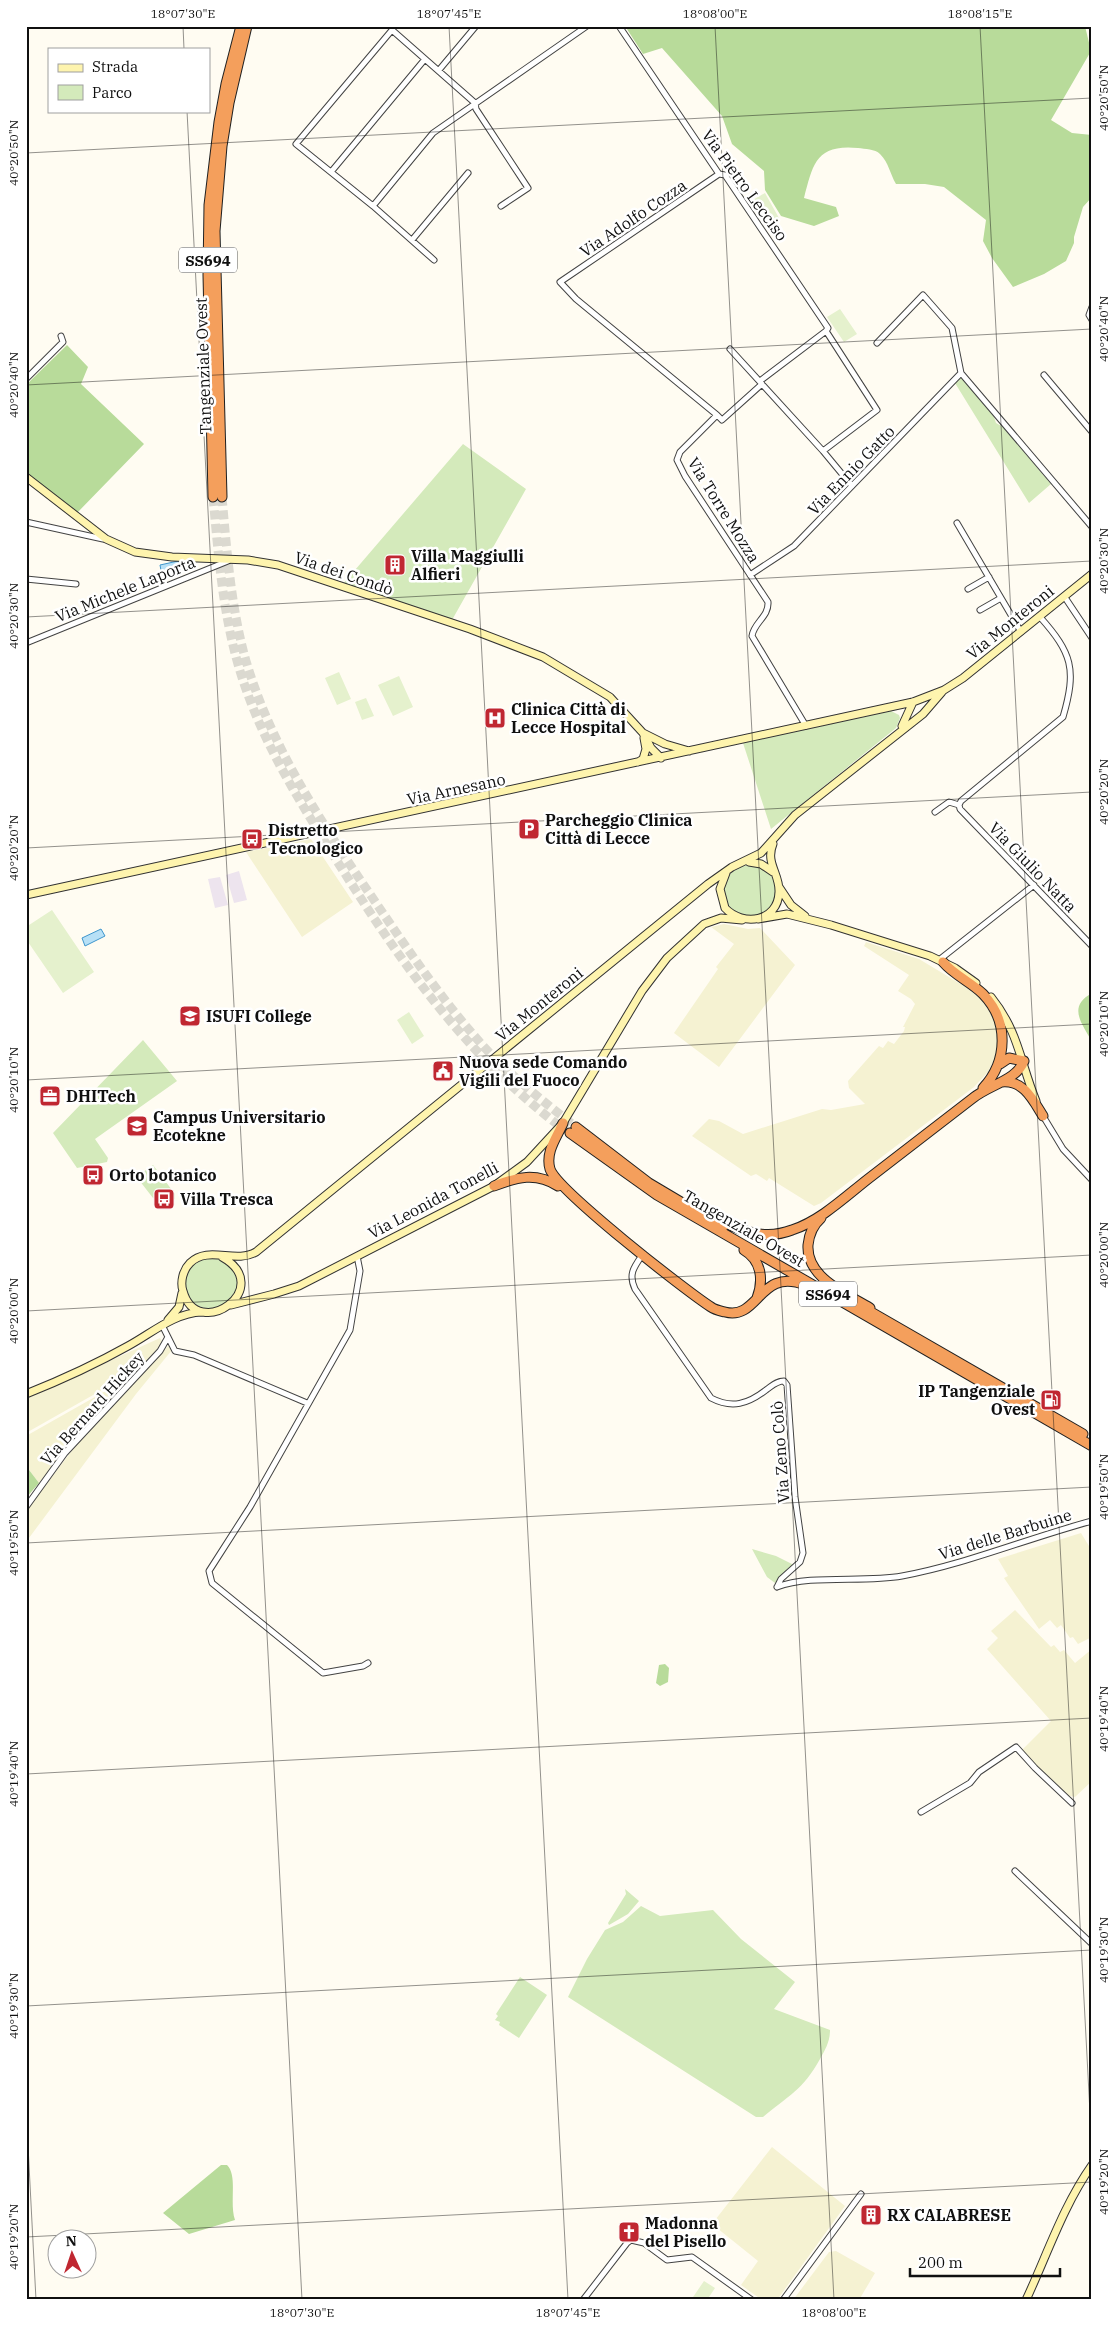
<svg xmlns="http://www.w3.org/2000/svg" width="1118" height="2326" font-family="'IBM Plex Serif',serif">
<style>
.industrial{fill:#ede4ee}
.farmland{fill:#f5f2d2}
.green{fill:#d4eabb}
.forest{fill:#b8db9a}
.pitch{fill:#e5f1cd}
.water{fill:#b7e0f6;stroke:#3e96cd}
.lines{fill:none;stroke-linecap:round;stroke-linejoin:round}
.highway-tunnel{stroke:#dbd9d0;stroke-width:9;stroke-dasharray:9 4.5;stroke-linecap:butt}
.street-casing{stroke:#434343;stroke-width:7}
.secondary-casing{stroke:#323232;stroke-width:9}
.highway-casing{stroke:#212121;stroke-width:11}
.street{stroke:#fff;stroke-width:5}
.secondary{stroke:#fef4ae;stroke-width:7}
.highway{stroke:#f49f5c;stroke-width:9}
.ticks{fill:none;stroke:#101010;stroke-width:1;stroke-opacity:0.45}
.labels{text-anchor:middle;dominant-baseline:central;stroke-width:5;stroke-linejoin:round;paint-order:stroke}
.shield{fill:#fff;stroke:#585858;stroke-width:1}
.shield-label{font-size:15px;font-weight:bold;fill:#101010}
.street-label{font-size:16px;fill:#101010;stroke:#fff}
.poi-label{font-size:16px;font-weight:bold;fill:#101010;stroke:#fff;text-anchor:start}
.neatline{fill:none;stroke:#101010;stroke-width:2}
.ticks-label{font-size:12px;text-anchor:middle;fill:#101010}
</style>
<rect width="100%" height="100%" fill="#fffcf2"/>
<path class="industrial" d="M239 871 247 900 234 903 226 875Z
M220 877 228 905 215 908 208 879Z"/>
<path class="farmland" d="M311 839 353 902 302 937 246 852Z
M724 924 748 929 760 928 795 965 719 1067 674 1033 718 969 716 967 734 944 711 927Z
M866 942 919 959 964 986 980 998 989 1011 997 1027 998 1040 996 1055 988 1072 974 1087 821 1203 814 1206 769 1178 767 1181 756 1174 751 1176 692 1136 709 1119 719 1121 743 1134 822 1109 831 1110 865 1104 849 1088 848 1081 879 1046 883 1048 888 1041 894 1044 904 1031 905 1027H903L915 1004 911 999 898 991 909 975 864 946Z
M160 1338 163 1343 139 1369 26 1433V1399Z
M170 1344 172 1350 136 1394 26 1542V1511L80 1440Z
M109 1389 114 1396 39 1483 26 1466V1436Z
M1081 1533 1092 1551V1637L1078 1644 1073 1637 1070 1638 1061 1625 1057 1628 1050 1620 1039 1629 1004 1578 1008 1576 998 1559Z
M1015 1610 1051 1647 1054 1645 1060 1652 1064 1650 1075 1663 1092 1649V1781L1075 1797 1065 1795 1021 1751 1051 1721 987 1649 998 1638 991 1631Z
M772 2147 845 2206 777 2300H762L741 2285 758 2261 712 2224Z
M836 2251 875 2273 859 2300H793L829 2252Z"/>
<path class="green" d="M960 378 964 379 993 414 996 423 1003 427 1051 484 1029 503 955 383Z
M463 444 526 489 452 620 343 584Z
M891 711 899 715 900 718 896 728 771 829 743 743Z
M724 891a26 26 0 1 1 52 0a26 26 0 1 1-52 0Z
M143 1040 177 1081 95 1139 108 1158 107 1162 77 1168 53 1133Z
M153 1165 175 1194V1199L171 1201 165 1199 153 1198 139 1180V1175Z
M185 1283a26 26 0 1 1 52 0a26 26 0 1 1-52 0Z
M752 1549 776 1556 794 1565 775 1583 767 1577Z
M625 1889 639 1901 628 1914 609 1925 608 1923 626 1894Z
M641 1906 660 1916 713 1910 741 1939 795 1982 774 2009 830 2030C830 2042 825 2050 820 2059 803 2090 788 2096 763 2117H756L568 1997 587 1959 605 1930 623 1922Z
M520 1977 547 1995 519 2038 499 2025 500 2022 495 2020 498 2016 496 2014Z"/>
<path class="forest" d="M625 26H1085L1091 51 1051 120 1072 133 1092 135V197L1083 207 1074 237V243L1066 261 1044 274 1013 287 992 258 983 241 986 220 944 187 925 184H896C890 174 889 163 880 154 875 149 865 149 858 148 816 144 813 164 804 198L836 207 839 216 814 226 781 216 765 190 764 171 732 144 722 116 662 48 643 54Z
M67 345 88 367 81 384 144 444 77 513 26 473V385Z
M1092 993V1042C1082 1023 1067 1007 1092 993Z
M26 1466 39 1483 26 1498Z
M665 1664 669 1668 668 1682 660 1686 656 1683 659 1665Z
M221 2165H227C238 2176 229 2202 235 2220L189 2234 163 2213Z"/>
<path class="pitch" d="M765 193 779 218 766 226 751 201Z
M840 309 857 334 844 342 827 317Z
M339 672 351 699 337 705 325 678Z
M399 676 413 707 393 716 378 685Z
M366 698 374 716 362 720 355 702Z
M52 910 94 972 63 993 26 939V927Z
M409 1012 424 1036 412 1044 397 1020Z
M704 2281 715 2288 707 2300H691Z"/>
<path class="water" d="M178 561 181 572 162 576 160 565Z
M101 929 105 936 85 946 82 938Z"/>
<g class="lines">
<path class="highway-tunnel" d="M213 497C218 551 222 605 236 657 256 731 292 789 332 853 399 960 464 1055 566 1131
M222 497C227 552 231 608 246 661 270 742 314 811 361 881 400 938 438 996 485 1048 512 1077 544 1102 576 1127"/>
<g class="street-casing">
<path id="street" d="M619 26 719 174 725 175 828 328 826 331 877 410 823 451 730 349
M439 70 476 26
M331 172 425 59
M719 174 560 282 576 299 717 415 680 452 677 460 685 476 768 602C769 617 754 622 752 636L806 726
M373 206 433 133 587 26
M412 240 468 173
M434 260 373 206 296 144 392 30 475 103 476 109 528 188 501 206
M1092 307 1089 315 1092 320
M877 343 923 295 952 328 961 373 1092 527
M1044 375 1092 432
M26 379 63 342 61 336
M760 381 826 331
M717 415 722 420 762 384
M823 451 852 486
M26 522 103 539
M957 523 1021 632
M750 575 794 546 961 373
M26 579 76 584
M968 589 989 577
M1064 596 1092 638
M980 610 1001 598
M26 643 228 561
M959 805 960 809 1092 946
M935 812 949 802 959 805 961 801 1063 717C1077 669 1072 653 1040 617
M939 960 1034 885
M1043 1116 1063 1149 1092 1180
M643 1254C634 1267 628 1274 635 1289L711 1398C732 1409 748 1404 766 1390 772 1386 776 1381 784 1381L787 1385 795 1497 803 1553 800 1562 781 1579 777 1587
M357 1256 360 1271 350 1330 250 1507 209 1571 212 1583 323 1673 363 1666 368 1663
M168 1337 175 1351 194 1355 307 1403
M26 1507 65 1453 160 1351 168 1337 162 1325
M777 1587C811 1574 864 1583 902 1576 967 1564 1028 1538 1092 1521
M921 1812 970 1783 979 1772 1016 1747 1035 1768 1072 1803
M1015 1871 1092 1944
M583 2300 627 2243 631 2240 644 2243 667 2260 692 2257 752 2300
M783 2300 861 2194"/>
</g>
<g class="secondary-casing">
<path id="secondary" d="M26 477 106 539 135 552 172 557 248 560 278 565 470 629 543 657 610 697 643 733 651 748 661 758
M902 726 913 702
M643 733 665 744 689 751
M638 762 643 759 646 749 644 738
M749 862 761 864 773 872
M726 873 720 889 725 908C743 927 778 922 779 892 780 874 765 863 773 844
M779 887 791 905 805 916
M26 895 913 702 944 690 963 678 1092 574
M758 919 787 914 831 925 930 956 955 968 976 983
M991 997C1019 1032 1020 1062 1036 1101
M222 1257C277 1288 197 1343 183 1291 180 1282 183 1270 190 1263 208 1245 235 1264 256 1252L708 884 732 867 761 853 795 815 923 714 942 692
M231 1305 274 1294 299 1286 494 1186 527 1162 563 1123 642 991 667 958 704 924 721 918 742 920
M168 1320 179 1307 182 1293
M26 1394C61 1380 96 1364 128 1346 152 1333 174 1313 202 1312
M1026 2300C1047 2255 1063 2206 1092 2165"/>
</g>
<g class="highway-casing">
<path id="highway" d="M213 497 208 275 209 205 219 122 226 84 241 26
M222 497 215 231 222 146 229 103 247 26
M943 962C954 975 971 982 983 994 1009 1021 1008 1061 983 1088
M1002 1082C1024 1080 1033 1100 1043 1116
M563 1123C557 1137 545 1152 550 1169 557 1190 686 1291 711 1307 715 1310 721 1311 725 1312 759 1321 759 1267 805 1285
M576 1127 649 1183 723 1227
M570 1133 657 1195 1092 1446
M494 1186C517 1177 536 1172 558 1186
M821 1218C813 1225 809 1235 808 1245 806 1278 847 1294 870 1308
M720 1220C743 1232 766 1240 792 1230 820 1221 845 1197 868 1179 903 1152 938 1125 973 1098 989 1085 1017 1080 1024 1061L1009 1058 1000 1064
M744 1250C761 1260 764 1279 757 1298
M864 1308 1083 1434"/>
</g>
<use href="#street" class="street"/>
<use href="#secondary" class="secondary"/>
<use href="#highway" class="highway"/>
</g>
<path class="ticks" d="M183 26 184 49M449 26 568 2300M715 26 834 2300M980 26 1092 2151M187 111 302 2300M26 153 1092 98M26 385 1092 329M26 617 1092 561M26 848 1092 792M26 1080 1092 1024M26 1311 1092 1255M26 1543 1092 1487M26 1774 1092 1718M26 2006 1092 1950M26 2107 36 2300M26 2237 1092 2182"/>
<defs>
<g id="building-square" transform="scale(1.125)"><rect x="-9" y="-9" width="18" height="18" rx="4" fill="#c02731" stroke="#fff"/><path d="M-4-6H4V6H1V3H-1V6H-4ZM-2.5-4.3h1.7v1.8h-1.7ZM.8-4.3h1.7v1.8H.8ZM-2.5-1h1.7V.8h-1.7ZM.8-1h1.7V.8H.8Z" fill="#fff"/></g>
<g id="hospital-square" transform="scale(1.125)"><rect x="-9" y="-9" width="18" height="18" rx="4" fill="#c02731" stroke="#fff"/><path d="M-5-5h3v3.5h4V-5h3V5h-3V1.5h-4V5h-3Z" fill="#fff"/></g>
<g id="parking-square" transform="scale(1.125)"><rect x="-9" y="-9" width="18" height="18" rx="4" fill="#c02731" stroke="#fff"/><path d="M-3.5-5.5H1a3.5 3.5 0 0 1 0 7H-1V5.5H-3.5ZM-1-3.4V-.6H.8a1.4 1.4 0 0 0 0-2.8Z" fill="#fff"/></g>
<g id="bus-square" transform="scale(1.125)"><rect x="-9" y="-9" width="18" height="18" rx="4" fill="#c02731" stroke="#fff"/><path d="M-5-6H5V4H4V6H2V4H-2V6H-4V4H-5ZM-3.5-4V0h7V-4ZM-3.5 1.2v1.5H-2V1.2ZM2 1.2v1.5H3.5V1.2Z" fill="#fff"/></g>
<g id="university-square" transform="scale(1.125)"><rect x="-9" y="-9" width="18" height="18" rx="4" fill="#c02731" stroke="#fff"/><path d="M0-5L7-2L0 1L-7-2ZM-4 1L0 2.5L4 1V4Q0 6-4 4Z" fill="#fff"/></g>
<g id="civic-square" transform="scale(1.125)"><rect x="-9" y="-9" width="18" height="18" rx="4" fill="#c02731" stroke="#fff"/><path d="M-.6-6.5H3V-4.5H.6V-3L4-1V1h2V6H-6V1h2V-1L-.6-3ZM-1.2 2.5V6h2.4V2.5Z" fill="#fff"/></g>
<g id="office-square" transform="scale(1.125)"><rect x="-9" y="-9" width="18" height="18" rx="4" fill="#c02731" stroke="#fff"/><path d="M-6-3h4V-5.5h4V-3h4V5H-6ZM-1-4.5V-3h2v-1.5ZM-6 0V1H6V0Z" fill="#fff"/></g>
<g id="fuel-square" transform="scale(1.125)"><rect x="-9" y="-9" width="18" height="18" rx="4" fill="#c02731" stroke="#fff"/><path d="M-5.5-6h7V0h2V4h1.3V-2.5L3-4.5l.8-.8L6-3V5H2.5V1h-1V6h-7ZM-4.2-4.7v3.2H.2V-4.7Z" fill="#fff"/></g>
<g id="church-square" transform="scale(1.125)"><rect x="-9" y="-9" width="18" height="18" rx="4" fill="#c02731" stroke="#fff"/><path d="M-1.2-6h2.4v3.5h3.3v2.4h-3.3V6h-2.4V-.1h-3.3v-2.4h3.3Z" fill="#fff"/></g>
</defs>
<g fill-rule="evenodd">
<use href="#building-square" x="395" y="565"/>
<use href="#hospital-square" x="495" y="718"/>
<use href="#parking-square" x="529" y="829"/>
<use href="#bus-square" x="252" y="839"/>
<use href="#university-square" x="190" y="1016"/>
<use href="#civic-square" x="443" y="1071"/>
<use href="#office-square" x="50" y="1096"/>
<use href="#university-square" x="137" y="1126"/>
<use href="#bus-square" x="93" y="1175"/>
<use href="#bus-square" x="164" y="1199"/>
<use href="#fuel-square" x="1051" y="1400"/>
<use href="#building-square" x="871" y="2215"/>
<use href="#church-square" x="629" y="2232"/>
</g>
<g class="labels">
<g class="shield">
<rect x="179" y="247.5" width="58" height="25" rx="4"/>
<rect x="799" y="1281.5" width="58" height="25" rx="4"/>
</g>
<g class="shield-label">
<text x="208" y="260">SS694</text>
<text x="828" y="1294">SS694</text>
</g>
<g class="street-label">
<text transform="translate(745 185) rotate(54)">Via Pietro Lecciso</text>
<text transform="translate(633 218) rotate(-34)">Via Adolfo Cozza</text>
<text transform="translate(203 366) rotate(-92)">Tangenziale Ovest</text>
<text transform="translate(851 470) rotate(-46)">Via Ennio Gatto</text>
<text transform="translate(724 510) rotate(58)">Via Torre Mozza</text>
<text transform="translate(344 573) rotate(19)">Via dei Condò</text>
<text transform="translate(125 589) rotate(-22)">Via Michele Laporta</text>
<text transform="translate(1010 622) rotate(-39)">Via Monteroni</text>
<text transform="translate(456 789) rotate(-12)">Via Arnesano</text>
<text transform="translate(1033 867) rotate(46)">Via Giulio Natta</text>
<text transform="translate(539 1004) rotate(-39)">Via Monteroni</text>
<text transform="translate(433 1200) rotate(-28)">Via Leonida Tonelli</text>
<text transform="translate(744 1228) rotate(30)">Tangenziale Ovest</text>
<text transform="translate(92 1408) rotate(-48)">Via Bernard Hickey</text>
<text transform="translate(780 1452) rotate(-94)">Via Zeno Colò</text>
<text transform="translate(1005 1534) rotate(-17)">Via delle Barbuine</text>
</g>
<g class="poi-label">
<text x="411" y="556">Villa Maggiulli<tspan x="411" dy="18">Alfieri</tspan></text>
<text x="511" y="709">Clinica Città di<tspan x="511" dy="18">Lecce Hospital</tspan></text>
<text x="545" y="820">Parcheggio Clinica<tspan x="545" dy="18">Città di Lecce</tspan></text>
<text x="268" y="830">Distretto<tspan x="268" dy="18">Tecnologico</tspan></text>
<text x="206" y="1016">ISUFI College</text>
<text x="459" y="1062">Nuova sede Comando<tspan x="459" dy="18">Vigili del Fuoco</tspan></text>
<text x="66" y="1096">DHITech</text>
<text x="153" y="1117">Campus Universitario<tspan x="153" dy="18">Ecotekne</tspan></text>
<text x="109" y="1175">Orto botanico</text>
<text x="180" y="1199">Villa Tresca</text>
<text x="1035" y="1391" text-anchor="end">IP Tangenziale<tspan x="1035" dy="18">Ovest</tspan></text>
<text x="887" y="2215">RX CALABRESE</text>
<text x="645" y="2223">Madonna<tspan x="645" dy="18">del Pisello</tspan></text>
</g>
</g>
<rect width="1118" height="2326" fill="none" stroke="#ffffff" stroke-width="55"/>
<rect x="48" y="48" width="162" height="65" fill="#ffffff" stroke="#9f9f9f"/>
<rect x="58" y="64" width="25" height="8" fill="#fef4ae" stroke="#9f9f9f"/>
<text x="92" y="72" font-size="15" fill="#101010">Strada</text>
<rect x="58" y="85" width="25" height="15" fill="#d4eabb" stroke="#9f9f9f"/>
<text x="92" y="98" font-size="15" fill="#101010">Parco</text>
<g transform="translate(72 2254) rotate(357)"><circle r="24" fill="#ffffff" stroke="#9f9f9f"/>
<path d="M0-4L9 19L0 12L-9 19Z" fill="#c02731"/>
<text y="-8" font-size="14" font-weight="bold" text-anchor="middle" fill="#101010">N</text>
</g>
<path d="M910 2268v8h150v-8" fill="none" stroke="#101010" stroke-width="2.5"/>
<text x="918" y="2268" font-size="15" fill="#101010" stroke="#ffffff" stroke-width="4" paint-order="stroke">200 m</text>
<rect x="28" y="28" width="1062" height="2270" class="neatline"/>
<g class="ticks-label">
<text x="183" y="18">18°07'30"E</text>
<text x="449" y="18">18°07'45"E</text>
<text x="715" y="18">18°08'00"E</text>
<text x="980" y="18">18°08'15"E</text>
<text transform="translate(1104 98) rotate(-90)" y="4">40°20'50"N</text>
<text transform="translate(14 153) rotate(-90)" y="4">40°20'50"N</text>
<text transform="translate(1104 329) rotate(-90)" y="4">40°20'40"N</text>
<text transform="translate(14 385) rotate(-90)" y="4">40°20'40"N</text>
<text transform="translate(1104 561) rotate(-90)" y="4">40°20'30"N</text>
<text transform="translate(14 616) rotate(-90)" y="4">40°20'30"N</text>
<text transform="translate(1104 792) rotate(-90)" y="4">40°20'20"N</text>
<text transform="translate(14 848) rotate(-90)" y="4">40°20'20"N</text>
<text transform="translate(1104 1024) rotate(-90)" y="4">40°20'10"N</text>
<text transform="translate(14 1080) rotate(-90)" y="4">40°20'10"N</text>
<text transform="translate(1104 1255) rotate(-90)" y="4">40°20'00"N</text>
<text transform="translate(14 1311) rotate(-90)" y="4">40°20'00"N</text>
<text transform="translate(1104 1487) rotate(-90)" y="4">40°19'50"N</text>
<text transform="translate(14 1543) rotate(-90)" y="4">40°19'50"N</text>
<text transform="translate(1104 1719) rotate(-90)" y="4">40°19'40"N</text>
<text transform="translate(14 1774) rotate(-90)" y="4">40°19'40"N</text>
<text transform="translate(1104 1950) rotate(-90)" y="4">40°19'30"N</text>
<text transform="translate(14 2006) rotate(-90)" y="4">40°19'30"N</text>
<text transform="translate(1104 2182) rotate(-90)" y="4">40°19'20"N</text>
<text transform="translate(14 2237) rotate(-90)" y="4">40°19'20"N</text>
<text x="302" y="2317">18°07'30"E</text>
<text x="568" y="2317">18°07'45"E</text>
<text x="834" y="2317">18°08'00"E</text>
</g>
</svg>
